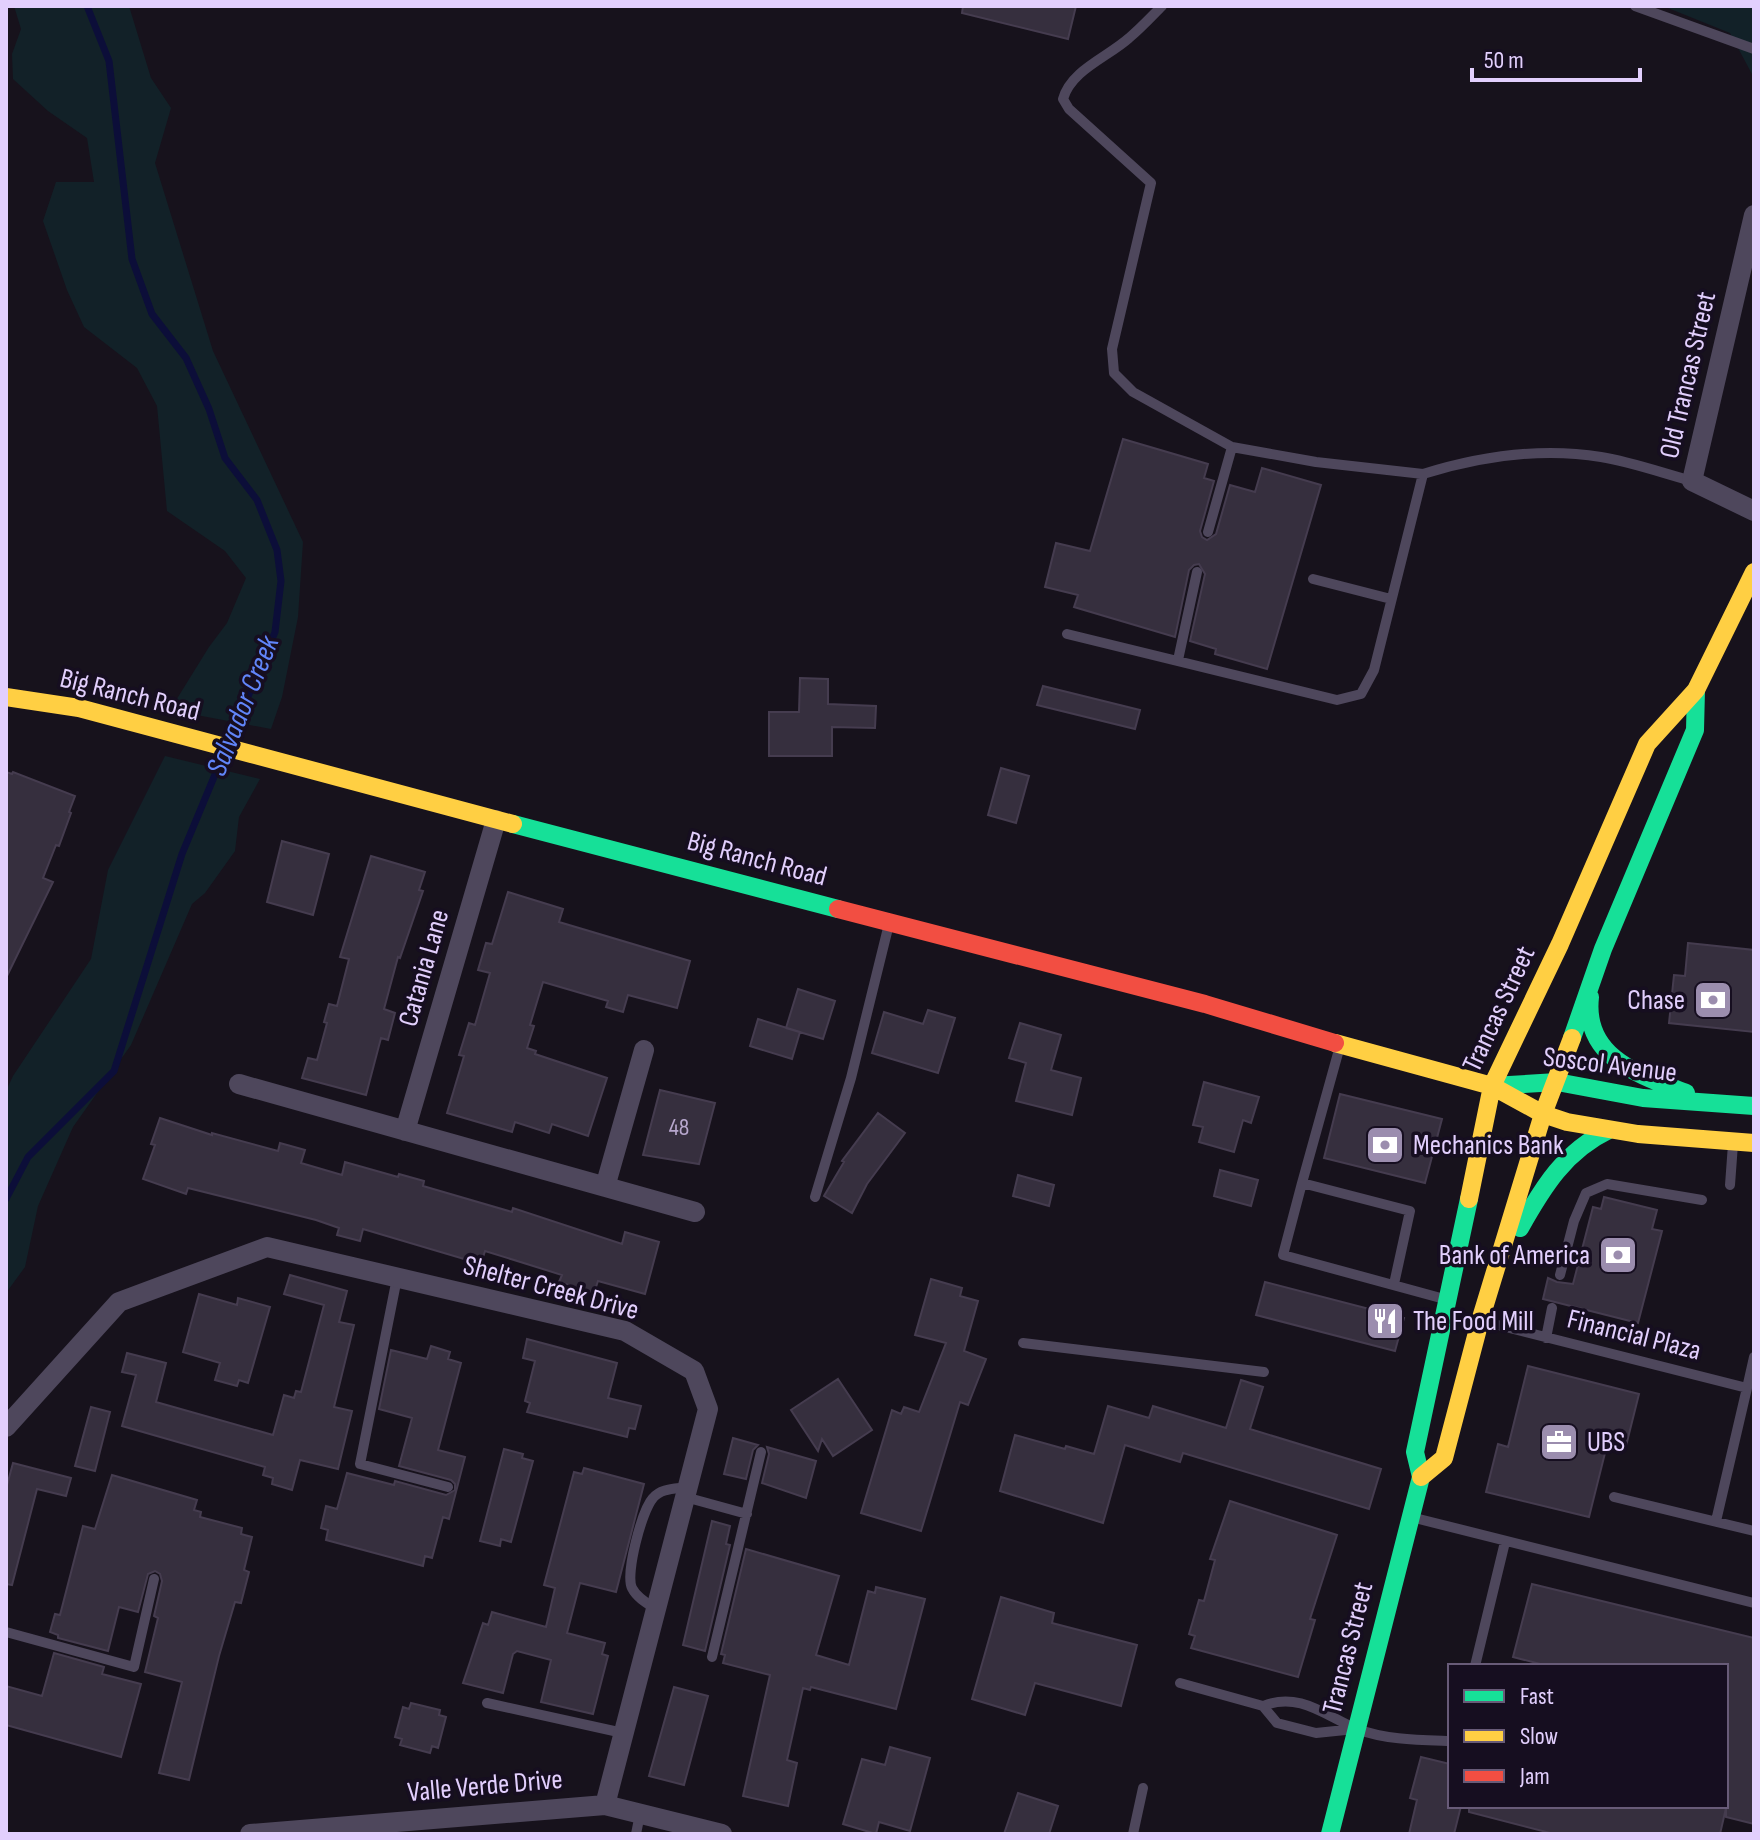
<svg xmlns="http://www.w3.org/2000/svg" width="1760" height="1840" font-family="'Sofia Sans Condensed',sans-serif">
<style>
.green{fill:#122128}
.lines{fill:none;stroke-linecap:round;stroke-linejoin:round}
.stream{stroke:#0c0e39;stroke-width:7}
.building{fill:#362f3e;stroke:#453c4f;stroke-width:2}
.lane{stroke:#4e475c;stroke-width:10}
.street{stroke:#4e475c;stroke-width:20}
.fast{stroke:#16e098;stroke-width:18}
.slow{stroke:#ffcf43;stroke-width:18}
.jam{stroke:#f24e42;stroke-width:18}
.labels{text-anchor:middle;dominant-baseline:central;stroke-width:7;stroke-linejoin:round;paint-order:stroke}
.number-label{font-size:24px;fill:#b7a7cd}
.street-label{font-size:28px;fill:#e2cffd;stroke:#160e20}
.poi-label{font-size:28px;fill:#e2cffd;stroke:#160e20;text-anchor:start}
.water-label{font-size:30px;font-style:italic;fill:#6185f9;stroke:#160e20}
</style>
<rect width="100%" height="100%" fill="#17121c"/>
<path class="green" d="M14 6H129L151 78 171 108 155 163 213 351 303 542 298 617 282 697 271 729 170 710 209 647 227 623 246 578 225 551 167 511 157 406 137 368 84 327 67 290 43 221 56 182H94L87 138 48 111 13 79 12 54 21 29Z
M1663 6H1754V74L1753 76 1730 33Z
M165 756 260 779 239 817 235 851 205 893 192 904 131 1045 73 1127 38 1206 25 1267 6 1293V1091L13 1076 91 959 108 870Z"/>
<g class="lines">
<path class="stream" d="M87 6 109 61 132 259 152 314 186 358 209 409 225 458 257 500 277 550 281 581 275 632 229 742
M6 1199 28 1157 114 1071 182 854 224 753"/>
</g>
<path class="building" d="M963 6H1076L1068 39 962 13Z
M1123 439 1208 464 1204 478 1214 481 1200 531 1202 537 1207 540 1216 534 1230 485 1255 492 1262 468 1321 485 1267 669 1215 654 1216 649 1190 641 1205 574 1199 564 1194 565 1189 570 1175 637 1074 607 1078 595 1045 587 1056 543 1090 551Z
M800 678 828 679V704L876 706 875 728 832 727V756H769V712H799Z
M1043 686 1140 710 1135 729 1037 705Z
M1001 768 1029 776 1016 823 988 815Z
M6 772 12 774 13 772 75 796 69 812 71 813 59 846 56 845 43 878 53 882 6 978Z
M282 841 329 854 313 915 267 902Z
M371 856 425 872 419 890 423 891 400 958 398 957 384 1009 395 1013 388 1040 381 1038 366 1095 302 1078 308 1058 317 1060 327 1023 324 1022 329 1004 337 1006 349 959 340 957Z
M508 892 563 909 559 922 690 961 677 1008 628 995 623 1012 606 1007 608 1001 543 982 530 1025 534 1026 527 1048 536 1051 535 1054 607 1078 588 1136 552 1124 549 1133 515 1122 512 1132 447 1113 464 1056 459 1055 469 1023 475 1025 490 973 478 970 486 943 492 944Z
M1688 943 1754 950V1032L1669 1023 1674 975 1685 976Z
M798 989 835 1001 823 1039 786 1028Z
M928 1010 955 1018 938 1073 872 1053 884 1012 923 1024Z
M758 1019 800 1032 792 1059 750 1046Z
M1020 1023 1061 1035 1051 1070 1081 1078 1072 1115 1016 1101 1026 1063 1009 1058Z
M1204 1082 1259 1097 1251 1123 1243 1120 1234 1152 1199 1142 1203 1127 1193 1125Z
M660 1090 715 1103 699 1164 643 1155Z
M1340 1094 1442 1119 1425 1183 1324 1158Z
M878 1113 905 1133 867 1184 852 1213 824 1196 844 1162 842 1161Z
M160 1118 212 1135V1133L278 1151 280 1143 305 1150 301 1163 342 1175 345 1162 398 1177 399 1174 424 1181 423 1186 512 1212 513 1208 622 1244 625 1232 659 1242 645 1294 598 1281 594 1293 559 1282 562 1275 485 1251 481 1264 363 1229 360 1241 337 1235 339 1228 316 1220 188 1188 186 1194 143 1179 155 1145 151 1144Z
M1220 1170 1258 1180 1251 1206 1214 1196Z
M1018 1175 1054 1185 1049 1206 1013 1196Z
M1604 1197 1657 1210 1652 1229 1662 1231 1638 1323 1543 1299 1548 1278 1557 1282 1573 1284 1593 1207 1601 1209Z
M290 1275 347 1291 339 1322 354 1325 334 1407 352 1411 338 1469 300 1460 292 1490 272 1484 273 1478 263 1475 265 1467 122 1426 136 1375 122 1372 127 1353 166 1363 156 1402 273 1435 284 1395 294 1398 296 1391 301 1392 324 1305 284 1294Z
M931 1279 962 1288 960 1296 978 1301 964 1351 986 1359 968 1405 960 1402 921 1531 861 1513 892 1410 901 1414 904 1407 919 1412 946 1343 915 1335Z
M1265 1282 1404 1318 1395 1351 1256 1315Z
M199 1294 237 1305 238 1298 270 1307 248 1383 239 1380 237 1386 215 1380 220 1363 183 1352Z
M527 1339 617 1363 608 1398 641 1406 635 1429 629 1428 627 1437 527 1412 530 1403 525 1401 535 1361 523 1358Z
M431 1346 450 1352 448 1359 461 1363 438 1450 465 1457 449 1519 443 1517 432 1558 425 1556 423 1566 326 1540 328 1530 321 1528 326 1506 337 1509 347 1473 394 1485 395 1481 446 1495 455 1490V1484L451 1480 399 1466 412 1418 379 1409 391 1350 427 1359Z
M1528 1366 1639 1394 1625 1450 1607 1445 1589 1517 1486 1492 1498 1444 1508 1447Z
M838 1379 872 1430 833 1456 822 1439 818 1451 791 1410Z
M1241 1380 1263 1387 1250 1429 1381 1469 1369 1509 1183 1453 1180 1462 1125 1445 1103 1523 1000 1491 1015 1435 1065 1449 1066 1446 1094 1454 1108 1406 1149 1418 1153 1406 1226 1428Z
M91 1407 110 1412 95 1471 75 1466Z
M733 1438 758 1445 753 1450 746 1479 724 1474Z
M767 1447 816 1461 806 1498 762 1483 769 1454Z
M504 1449 523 1454 522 1458 533 1461 511 1542 501 1539 500 1546 480 1541Z
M13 1463 71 1478 66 1496 37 1489 12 1585 6 1584V1489Z
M584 1468 644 1484 616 1592 580 1583 567 1633 605 1643 602 1654 608 1656 593 1714 541 1702 551 1660 517 1651 513 1654 503 1693 463 1683 483 1623 488 1625 492 1612 546 1627 555 1588 544 1585 574 1472 582 1474Z
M112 1475 197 1500 194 1510 201 1512 200 1517 242 1528 241 1534 252 1537 244 1570 249 1572 241 1603 235 1602 219 1656 189 1780 159 1773 182 1682 145 1672 158 1618 154 1616 162 1581 160 1574 155 1571 148 1574 138 1612 119 1607 108 1651 58 1638V1635L50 1632 55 1614 60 1615 83 1526 95 1529Z
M1230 1501 1337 1535 1310 1619 1315 1620 1298 1677 1191 1648 1195 1636 1189 1634 1199 1600 1204 1601 1215 1560 1210 1559Z
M712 1521 730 1526 726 1544 730 1545 705 1651 683 1645Z
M746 1549 839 1576 816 1655 849 1665 868 1591 875 1593 876 1587 925 1599 896 1709 811 1687 810 1690 803 1688 787 1760 797 1763 788 1806 743 1796 770 1675 723 1663 725 1655 721 1654Z
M1532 1584 1754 1638V1824L1726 1817V1808L1720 1834H1554L1469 1812V1806H1726V1666H1548L1513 1657Z
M1001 1597 1054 1613 1052 1623 1137 1645 1121 1706 1035 1683 1025 1715 972 1699Z
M54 1653 104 1667 102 1674 141 1684 121 1757 6 1725V1686L42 1696Z
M674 1687 708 1696 684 1785 649 1776Z
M411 1703 440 1710 439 1715 446 1717 438 1748 432 1746 430 1753 400 1745 402 1739 395 1737 403 1707 409 1709Z
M890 1747 930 1758 910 1831 879 1822 876 1834 843 1824 862 1759 885 1765Z
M1421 1757 1450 1764V1806H1461L1454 1834H1409L1417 1800 1410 1798Z
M1018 1793 1058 1806 1049 1834H1004Z"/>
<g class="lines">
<path class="lane" d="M1162 6C1151 17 1141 28 1129 38 1108 57 1071 70 1063 99L1069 109 1151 183 1112 349 1114 373 1133 392 1232 447
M1635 6 1754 49
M1208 532 1232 447 1316 462 1423 474
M1313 579 1391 599
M1067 634 1337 700 1361 694 1374 670 1423 474C1481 456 1540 447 1601 457 1632 462 1662 473 1692 481
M1178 660 1197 572
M1302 1183 1340 1046
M1730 1185 1733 1144
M815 1197 851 1078 889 924
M1560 1275 1574 1221 1586 1193 1607 1184 1702 1200
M397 1278 360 1464 448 1487
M1394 1284 1410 1211 1302 1183 1283 1255 1448 1300
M1482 1321 1747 1388 1754 1357
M1546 1338 1552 1308
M1023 1343 1264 1372
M685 1497 747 1514
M1614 1497 1754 1531
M1411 1517 1754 1603
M1716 1521 1747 1388
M656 1609C648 1604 637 1598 632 1588 625 1574 642 1510 653 1498 661 1488 675 1489 688 1487
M6 1632 134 1667 154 1579
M712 1657 761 1452
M1475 1666 1505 1542
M1180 1683 1263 1706
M487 1703 623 1733
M1355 1729 1316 1733 1277 1723 1263 1706C1299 1691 1326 1716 1357 1729 1386 1740 1419 1740 1450 1741
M636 1834 640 1814
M1133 1834 1143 1788"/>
<path class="street" d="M1754 215 1692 481 1754 511
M239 1084 695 1212
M405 1131 496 820
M605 1187 644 1050
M6 1427 119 1302 267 1247 625 1331 694 1371 708 1409 605 1805
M250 1834 605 1805 722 1834"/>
<path class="fast" d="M513 824 838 909
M1590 997C1583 1058 1640 1075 1686 1093
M1572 1038 1603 949 1695 730 1696 690
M1492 1086 1557 1082 1643 1098 1754 1106
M1520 1228C1543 1187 1565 1151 1609 1130
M1330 1834 1421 1477 1415 1452 1469 1199"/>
<path class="slow" d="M6 697 79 708 513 824
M1335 1043 1492 1086 1543 1114 1567 1122 1638 1134 1754 1143
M1469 1199 1492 1086 1560 944 1647 744 1696 690 1754 572
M1421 1477 1444 1458 1480 1321 1543 1114 1572 1038"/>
<path class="jam" d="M838 909 1205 1004 1335 1043"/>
</g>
<defs>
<g id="bank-square" transform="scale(2)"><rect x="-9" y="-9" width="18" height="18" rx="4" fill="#9b8dae" stroke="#160e20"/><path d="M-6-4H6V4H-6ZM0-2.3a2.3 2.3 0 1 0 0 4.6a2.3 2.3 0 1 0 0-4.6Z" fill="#fff"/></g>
<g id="restaurant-square" transform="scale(2)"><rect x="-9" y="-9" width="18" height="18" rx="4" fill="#9b8dae" stroke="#160e20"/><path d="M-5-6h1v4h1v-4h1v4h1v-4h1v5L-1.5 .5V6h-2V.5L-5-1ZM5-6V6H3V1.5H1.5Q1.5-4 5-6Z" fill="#fff"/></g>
<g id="office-square" transform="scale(2)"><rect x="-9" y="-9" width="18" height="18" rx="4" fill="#9b8dae" stroke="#160e20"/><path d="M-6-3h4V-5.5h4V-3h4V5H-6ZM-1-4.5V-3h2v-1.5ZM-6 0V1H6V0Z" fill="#fff"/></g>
</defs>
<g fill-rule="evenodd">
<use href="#bank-square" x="1713" y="1000"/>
<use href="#bank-square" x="1385" y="1145"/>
<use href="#bank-square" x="1618" y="1255"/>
<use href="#restaurant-square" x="1385" y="1321"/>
<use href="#office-square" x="1559" y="1442"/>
</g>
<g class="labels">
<g class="number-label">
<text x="679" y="1127">48</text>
</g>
<g class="street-label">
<text transform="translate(1688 375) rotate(-77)">Old Trancas Street</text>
<text transform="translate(130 695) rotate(14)">Big Ranch Road</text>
<text transform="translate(757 859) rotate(15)">Big Ranch Road</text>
<text transform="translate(424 968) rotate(-74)">Catania Lane</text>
<text transform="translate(1499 1009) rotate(-65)">Trancas Street</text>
<text transform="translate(1610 1065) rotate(7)">Soscol Avenue</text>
<text transform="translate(551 1288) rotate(15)">Shelter Creek Drive</text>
<text transform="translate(1634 1335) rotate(14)">Financial Plaza</text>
<text transform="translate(1348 1648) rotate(-76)">Trancas Street</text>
<text transform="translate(485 1786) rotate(-5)">Valle Verde Drive</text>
</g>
<g class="poi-label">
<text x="1685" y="1000" text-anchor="end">Chase</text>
<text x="1413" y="1145">Mechanics Bank</text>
<text x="1590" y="1255" text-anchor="end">Bank of America</text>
<text x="1413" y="1321">The Food Mill</text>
<text x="1587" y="1442">UBS</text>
</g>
<g class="water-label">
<text transform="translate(243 706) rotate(-68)">Salvador Creek</text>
</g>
</g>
<rect width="1760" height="1840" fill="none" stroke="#e2cffd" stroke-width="16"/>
<rect x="1448" y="1664" width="280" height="144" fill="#160e20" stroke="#685b78" stroke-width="2"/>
<rect x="1464" y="1690" width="40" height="12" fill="#16e098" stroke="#685b78" stroke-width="2"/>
<text x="1520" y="1704" font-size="24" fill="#e2cffd">Fast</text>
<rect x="1464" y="1730" width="40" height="12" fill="#ffcf43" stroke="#685b78" stroke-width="2"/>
<text x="1520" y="1744" font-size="24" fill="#e2cffd">Slow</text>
<rect x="1464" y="1770" width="40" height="12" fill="#f24e42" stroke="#685b78" stroke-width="2"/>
<text x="1520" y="1784" font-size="24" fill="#e2cffd">Jam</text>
<path d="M1472 68v12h168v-12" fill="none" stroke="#e2cffd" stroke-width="4"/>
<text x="1484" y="68" font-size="24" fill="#e2cffd" stroke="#160e20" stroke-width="6" paint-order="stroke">50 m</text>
</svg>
